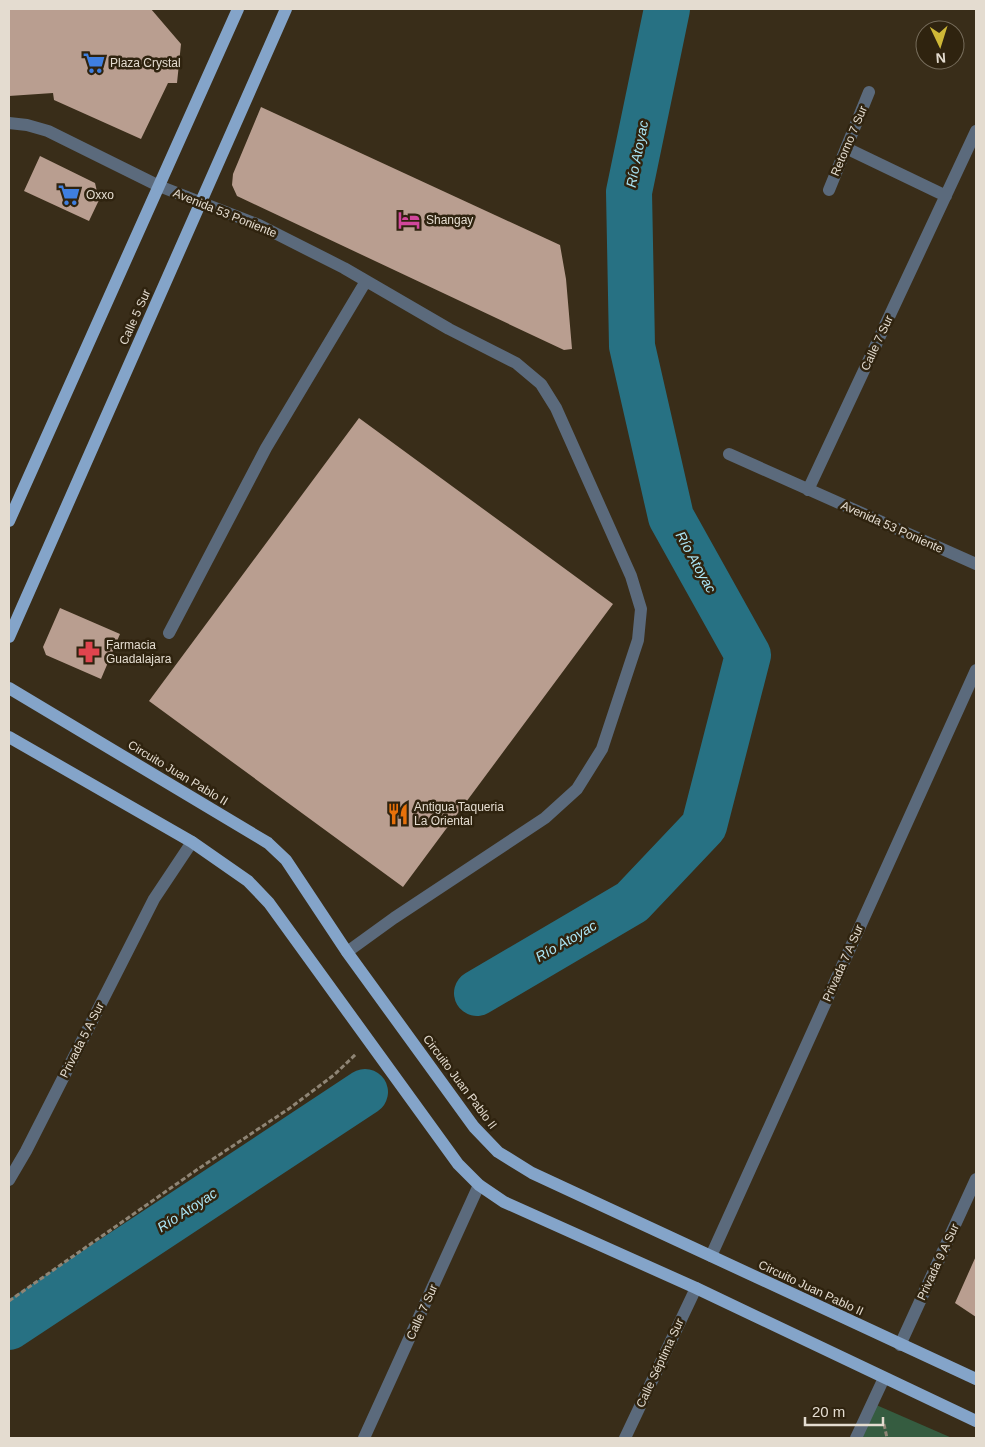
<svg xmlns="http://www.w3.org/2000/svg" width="985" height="1447" font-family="Arial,sans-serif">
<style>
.green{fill:#355c40}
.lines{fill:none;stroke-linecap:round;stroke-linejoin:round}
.river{stroke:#277183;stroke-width:46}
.building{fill:#b99e90}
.path{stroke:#8f8575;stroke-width:3;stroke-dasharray:5 2.5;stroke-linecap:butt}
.minor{stroke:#5b6a7c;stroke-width:12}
.major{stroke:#84a4c9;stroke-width:12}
.labels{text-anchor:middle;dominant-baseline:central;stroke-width:5;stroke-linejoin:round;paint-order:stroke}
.poi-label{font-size:12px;fill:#e4dcd0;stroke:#2f230f;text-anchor:start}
.street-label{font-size:12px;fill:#e4dcd0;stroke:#2f230f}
.water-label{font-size:14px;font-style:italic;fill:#abe6f6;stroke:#2f230f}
</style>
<rect width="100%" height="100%" fill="#392d19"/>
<path class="green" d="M874 1404 952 1438H859Z"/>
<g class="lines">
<path class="river" d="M477 993 632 902 704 826 748 655 671 517 632 346 629 192 667 9
M9 1327 365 1092"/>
</g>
<path class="building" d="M9 9H151L181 44 177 83H168L141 139 54 100 53 93 9 96Z
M261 107 560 245 566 279 572 349 564 350 237 196 232 185 233 174Z
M40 156 95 183 99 200 89 221 24 191Z
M359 418 613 604 403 887 149 701Z
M60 608 120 634 101 679 46 655 43 647Z
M976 1256V1317L955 1303Z"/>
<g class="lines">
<path class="path" d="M9 1301 198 1169 290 1108 334 1075 356 1054
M884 1424 887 1438"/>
<path class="minor" d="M9 123 27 125 48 131 159 186 259 225 344 268 449 329 516 363 541 384 556 408 631 576 641 609 638 640 602 749 577 789 545 818 394 918 347 952
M846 148 946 196
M829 190 869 92
M729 454 976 564
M808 490 976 131
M169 633 266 448 366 281
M9 1180 26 1151 154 899 192 842
M711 1256 976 670
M900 1345 976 1179
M364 1438 479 1185
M625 1438 696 1288
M856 1438 884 1378"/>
<path class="major" d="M9 521 238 9
M9 637 286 9
M9 688 268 843 286 860 347 952 474 1127 498 1152 532 1173 976 1379
M9 737 192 842 248 881 269 903 458 1164 479 1185 504 1202 696 1288 976 1421"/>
</g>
<defs>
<g id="supermarket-bare" transform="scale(1.725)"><path d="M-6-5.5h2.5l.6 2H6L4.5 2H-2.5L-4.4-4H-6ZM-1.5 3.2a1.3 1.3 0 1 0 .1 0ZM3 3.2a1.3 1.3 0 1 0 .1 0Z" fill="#3f7fe0" stroke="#2f230f" stroke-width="2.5" paint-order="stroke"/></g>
<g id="hotel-bare" transform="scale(1.725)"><path d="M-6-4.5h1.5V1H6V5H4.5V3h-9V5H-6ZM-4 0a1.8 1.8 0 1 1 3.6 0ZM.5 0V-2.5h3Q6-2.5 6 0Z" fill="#d1479c" stroke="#2f230f" stroke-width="2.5" paint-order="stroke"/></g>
<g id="pharmacy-bare" transform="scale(1.725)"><path d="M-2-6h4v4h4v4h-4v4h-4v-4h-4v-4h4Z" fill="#e0444e" stroke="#2f230f" stroke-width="2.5" paint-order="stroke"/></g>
<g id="restaurant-bare" transform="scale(1.725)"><path d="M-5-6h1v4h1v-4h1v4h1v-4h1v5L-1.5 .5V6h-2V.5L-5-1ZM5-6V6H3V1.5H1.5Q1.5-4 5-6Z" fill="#e8710a" stroke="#2f230f" stroke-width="2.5" paint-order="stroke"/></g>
</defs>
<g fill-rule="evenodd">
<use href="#supermarket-bare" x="94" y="63"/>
<use href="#supermarket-bare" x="69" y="195"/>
<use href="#hotel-bare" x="409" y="220"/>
<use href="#pharmacy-bare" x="89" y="652"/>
<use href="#restaurant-bare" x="398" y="814"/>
</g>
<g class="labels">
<g class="poi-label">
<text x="110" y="63">Plaza Crystal</text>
<text x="86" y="195">Oxxo</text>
<text x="426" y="220">Shangay</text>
<text x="106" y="645">Farmacia<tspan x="106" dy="14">Guadalajara</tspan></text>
<text x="414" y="807">Antigua Taqueria<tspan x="414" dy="14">La Oriental</tspan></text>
</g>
<g class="street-label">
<text transform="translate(849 141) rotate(-67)">Retorno 7 Sur</text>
<text transform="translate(225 213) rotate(22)">Avenida 53 Poniente</text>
<text transform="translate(135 317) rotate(-66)">Calle 5 Sur</text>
<text transform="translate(877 343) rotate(-65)">Calle 7 Sur</text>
<text transform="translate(892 527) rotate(24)">Avenida 53 Poniente</text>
<text transform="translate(178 773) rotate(31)">Circuito Juan Pablo II</text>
<text transform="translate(843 963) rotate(-66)">Privada 7 A Sur</text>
<text transform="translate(82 1040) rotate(-63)">Privada 5 A Sur</text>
<text transform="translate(460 1082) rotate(53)">Circuito Juan Pablo II</text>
<text transform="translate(938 1262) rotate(-65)">Privada 9 A Sur</text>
<text transform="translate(811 1288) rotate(25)">Circuito Juan Pablo II</text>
<text transform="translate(422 1312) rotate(-66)">Calle 7 Sur</text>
<text transform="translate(660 1363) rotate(-65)">Calle Séptima Sur</text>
</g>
<g class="water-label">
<text transform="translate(637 154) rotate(-79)">Río Atoyac</text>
<text transform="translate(696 562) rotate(61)">Río Atoyac</text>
<text transform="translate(566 941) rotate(-30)">Río Atoyac</text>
<text transform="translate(187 1210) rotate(-33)">Río Atoyac</text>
</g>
</g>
<rect width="985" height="1447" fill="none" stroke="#e4dcd0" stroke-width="20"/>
<g transform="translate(940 45) rotate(176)"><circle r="24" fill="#2f230f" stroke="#776d5c"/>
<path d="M0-4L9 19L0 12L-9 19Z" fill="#cfb837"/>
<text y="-8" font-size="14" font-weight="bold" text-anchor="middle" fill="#e4dcd0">N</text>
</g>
<path d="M805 1417v8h78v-8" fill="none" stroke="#e4dcd0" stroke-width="2.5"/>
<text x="812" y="1417" font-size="15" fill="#e4dcd0" stroke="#2f230f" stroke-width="4" paint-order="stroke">20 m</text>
</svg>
